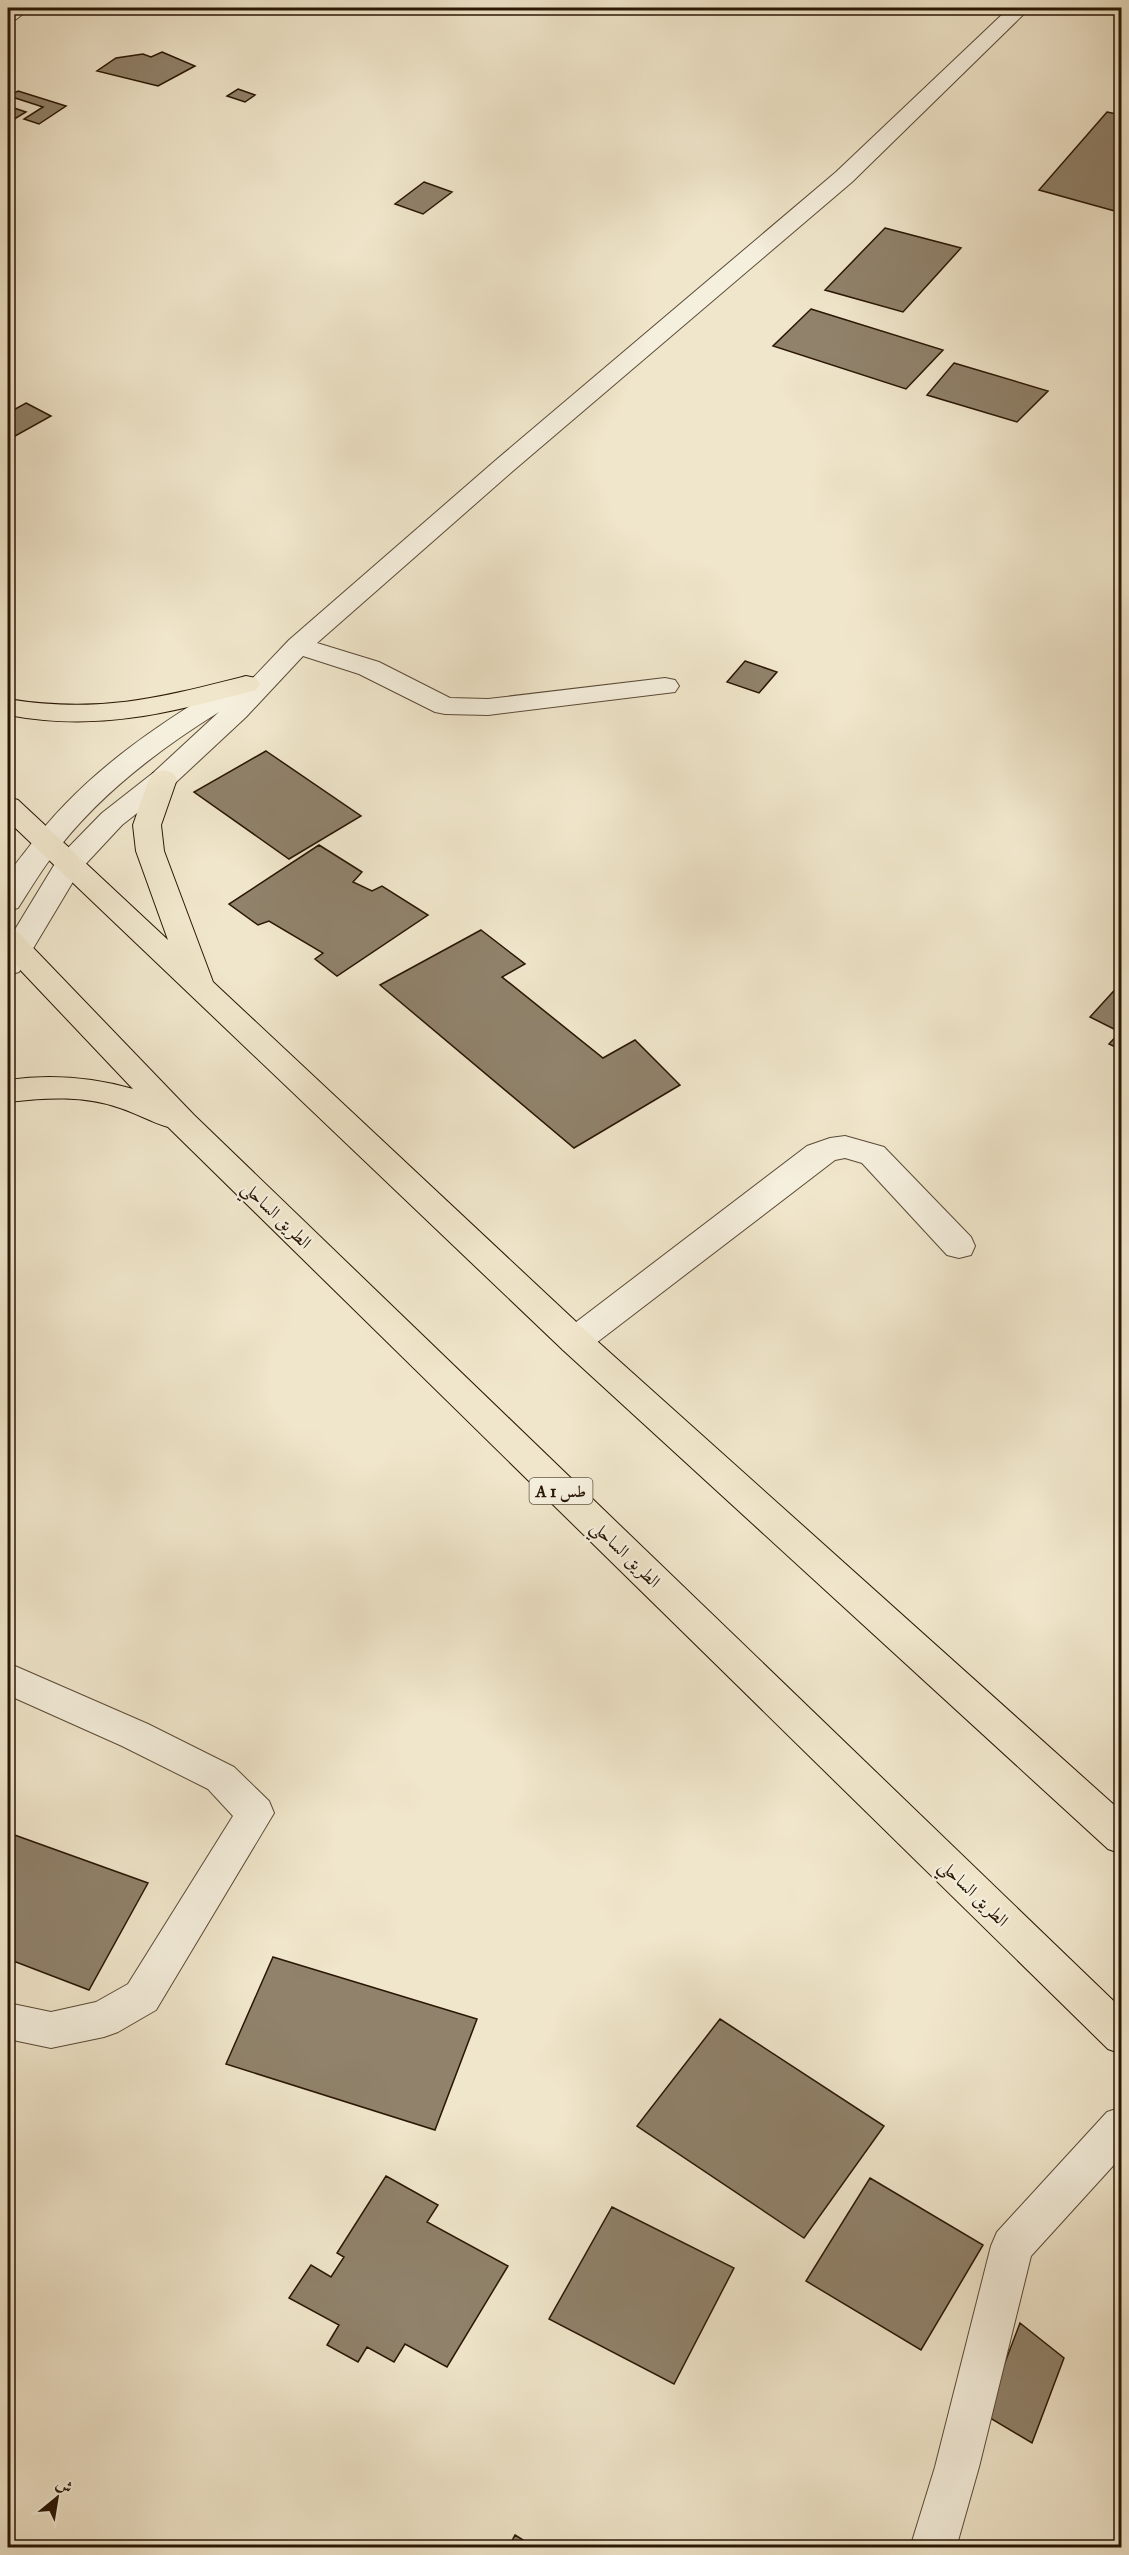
<svg xmlns="http://www.w3.org/2000/svg" width="1129" height="2555" font-family="'IM FELL Great Primer',Amiri,serif">
<style>
.building{fill:#90826b;stroke:#291604;stroke-width:1.5}
.lines{fill:none;stroke-linecap:round;stroke-linejoin:round}
.minor-casing{stroke:#5b4a36;stroke-width:2}
.trunk-casing{stroke:#291604;stroke-width:2}
.minor{fill:#f5efdd;fill-rule:evenodd}
.trunk{fill:#f0e6cb;fill-rule:evenodd}
.labels{text-anchor:middle;dominant-baseline:central;stroke-width:4.5;stroke-linejoin:round;paint-order:stroke}
.shield{fill:#f5efdd;stroke:#665745;stroke-width:1.5}
.shield-label{font-size:16px;font-weight:bold;fill:#291604}
.street-label{font-size:18px;fill:#291604;stroke:#f5efdd}
</style>
<rect width="100%" height="100%" fill="#f0e6cb"/>
<filter id="stains"><feTurbulence type="fractalNoise" baseFrequency=".00333" numOctaves="4"/><feColorMatrix values="0 0 0 0 .2 0 0 0 0 .09 0 0 0 0 .02 0 0 0 .5 -.17"/></filter>
<radialGradient id="worn" r=".72"><stop offset=".6" stop-color="#630" stop-opacity="0"/><stop offset="1" stop-color="#630" stop-opacity=".3"/></radialGradient>
<path class="building" d="M162 52 195 66 158 86 97 71 116 58 143 54 151 57Z
M238 89 255 95 245 102 227 96Z
M18 91 66 106 39 124 24 119 43 107 9 96Z
M8 106 26 112 8 123Z
M1107 112 1122 115V213L1039 190Z
M424 182 452 192 423 214 395 204Z
M885 228 961 248 903 312 825 290Z
M811 309 943 350 906 389 773 346Z
M954 363 1048 391 1017 422 927 395Z
M26 403 51 416 8 440V413Z
M745 661 777 672 759 693 727 682Z
M266 751 361 816 289 859 194 792Z
M319 845 362 872 353 882 372 891 382 886 428 915 337 976 315 959 323 953 269 921 258 925 229 904Z
M481 930 525 964 502 977 603 1058 635 1040 680 1085 574 1148 380 985Z
M1122 982V1050L1109 1044 1120 1032 1090 1017Z
M9 1833 148 1883 89 1990 8 1959Z
M273 1957 477 2019 435 2130 226 2064Z
M720 2019 884 2126 804 2238 637 2126Z
M386 2176 438 2205 427 2222 508 2266 447 2367 405 2344 394 2362 367 2347 358 2362 327 2345 339 2325 289 2298 311 2265 331 2277 344 2257 337 2253Z
M870 2178 983 2245 921 2350 806 2281Z
M612 2207 734 2268 674 2384 549 2319Z
M1020 2323 1064 2358 1032 2443 985 2415Z
M515 2535 536 2548H508Z"/>
<g class="lines">
<g class="minor-casing">
<path id="minor" d="M8 8H31L15 20 8 22Z
M1009 8H1030L852 182 514 470 317 643 379 662 450 698 488 699 665 678 675 680 679 686 675 692 488 715 445 714 435 712 359 674 303 656 246 717 173 785 122 825 80 870 19 972 8 975V941L59 857 102 813 153 773 219 712C156 751 95 798 51 858 39 874 29 891 18 908L8 911C8 901 5 887 8 878 11 868 22 856 28 848 81 776 157 724 233 680L243 678 251 680 289 640 496 460 836 172Z
M845 1136 884 1147 971 1237 975 1246 971 1255 959 1258 947 1255 862 1163 845 1158 835 1160 587 1350 575 1354 563 1350 558 1341 563 1332 807 1146 830 1138Z
M8 1663 148 1724 234 1767 269 1801 274 1813 156 2010 118 2032 104 2037 51 2048 8 2039V2003L51 2012 96 2002 128 1984 233 1816 208 1789 122 1746 8 1695Z
M1122 2107V2156L1031 2256 979 2467 956 2548H910L935 2467 991 2246 997 2232 1107 2112Z"/>
</g>
<g class="trunk-casing">
<path id="trunk" d="M246 676 256 678 260 684 256 690C168 713 99 732 8 715V699C99 714 159 698 246 676Z
M163 770 173 773 177 779 161 825 164 851 213 982 587 1332 1122 1812V1854L1108 1849 563 1350 8 821V797L18 800 168 940 136 851 133 825 149 779 153 773Z
M8 929 18 932 194 1115 1122 2009V2054L1108 2049 168 1127C151 1122 136 1113 120 1108 83 1095 45 1098 8 1102V1080C51 1074 91 1077 133 1089L8 957Z"/>
</g>
<use href="#minor" class="minor"/>
<use href="#trunk" class="trunk"/>
</g>
<g class="labels">
<rect class="shield" x="529.5" y="1478" width="63" height="26" rx="4.5"/>
<g class="shield-label">
<text x="561" y="1491">A 1 طس</text>
</g>
<g class="street-label">
<text transform="translate(277 1215) rotate(44)">الطريق الساحلي</text>
<text transform="translate(626 1554) rotate(44)">الطريق الساحلي</text>
<text transform="translate(974 1893) rotate(44)">الطريق الساحلي</text>
</g>
</g>
<rect width="1129" height="2555" fill="none" stroke="#f0e6cb" stroke-width="30"/>
<rect x="9" y="9" width="1111" height="2537" fill="none" stroke="#291604" stroke-width="3"/>
<rect x="15" y="15" width="1099" height="2525" fill="none" stroke="#291604" stroke-width="1.5"/>
<g transform="translate(57 2498) rotate(30)" stroke="#f5efdd" stroke-width="4.5" paint-order="stroke">
<path d="M0-4.5L10 22L0 15L-10 22Z" fill="#291604"/>
<text y="-9" font-size="16" font-weight="bold" text-anchor="middle" fill="#291604">ش</text>
</g>
<rect width="100%" height="100%" filter="url(#stains)"/>
<rect width="100%" height="100%" fill="url(#worn)"/>
</svg>
